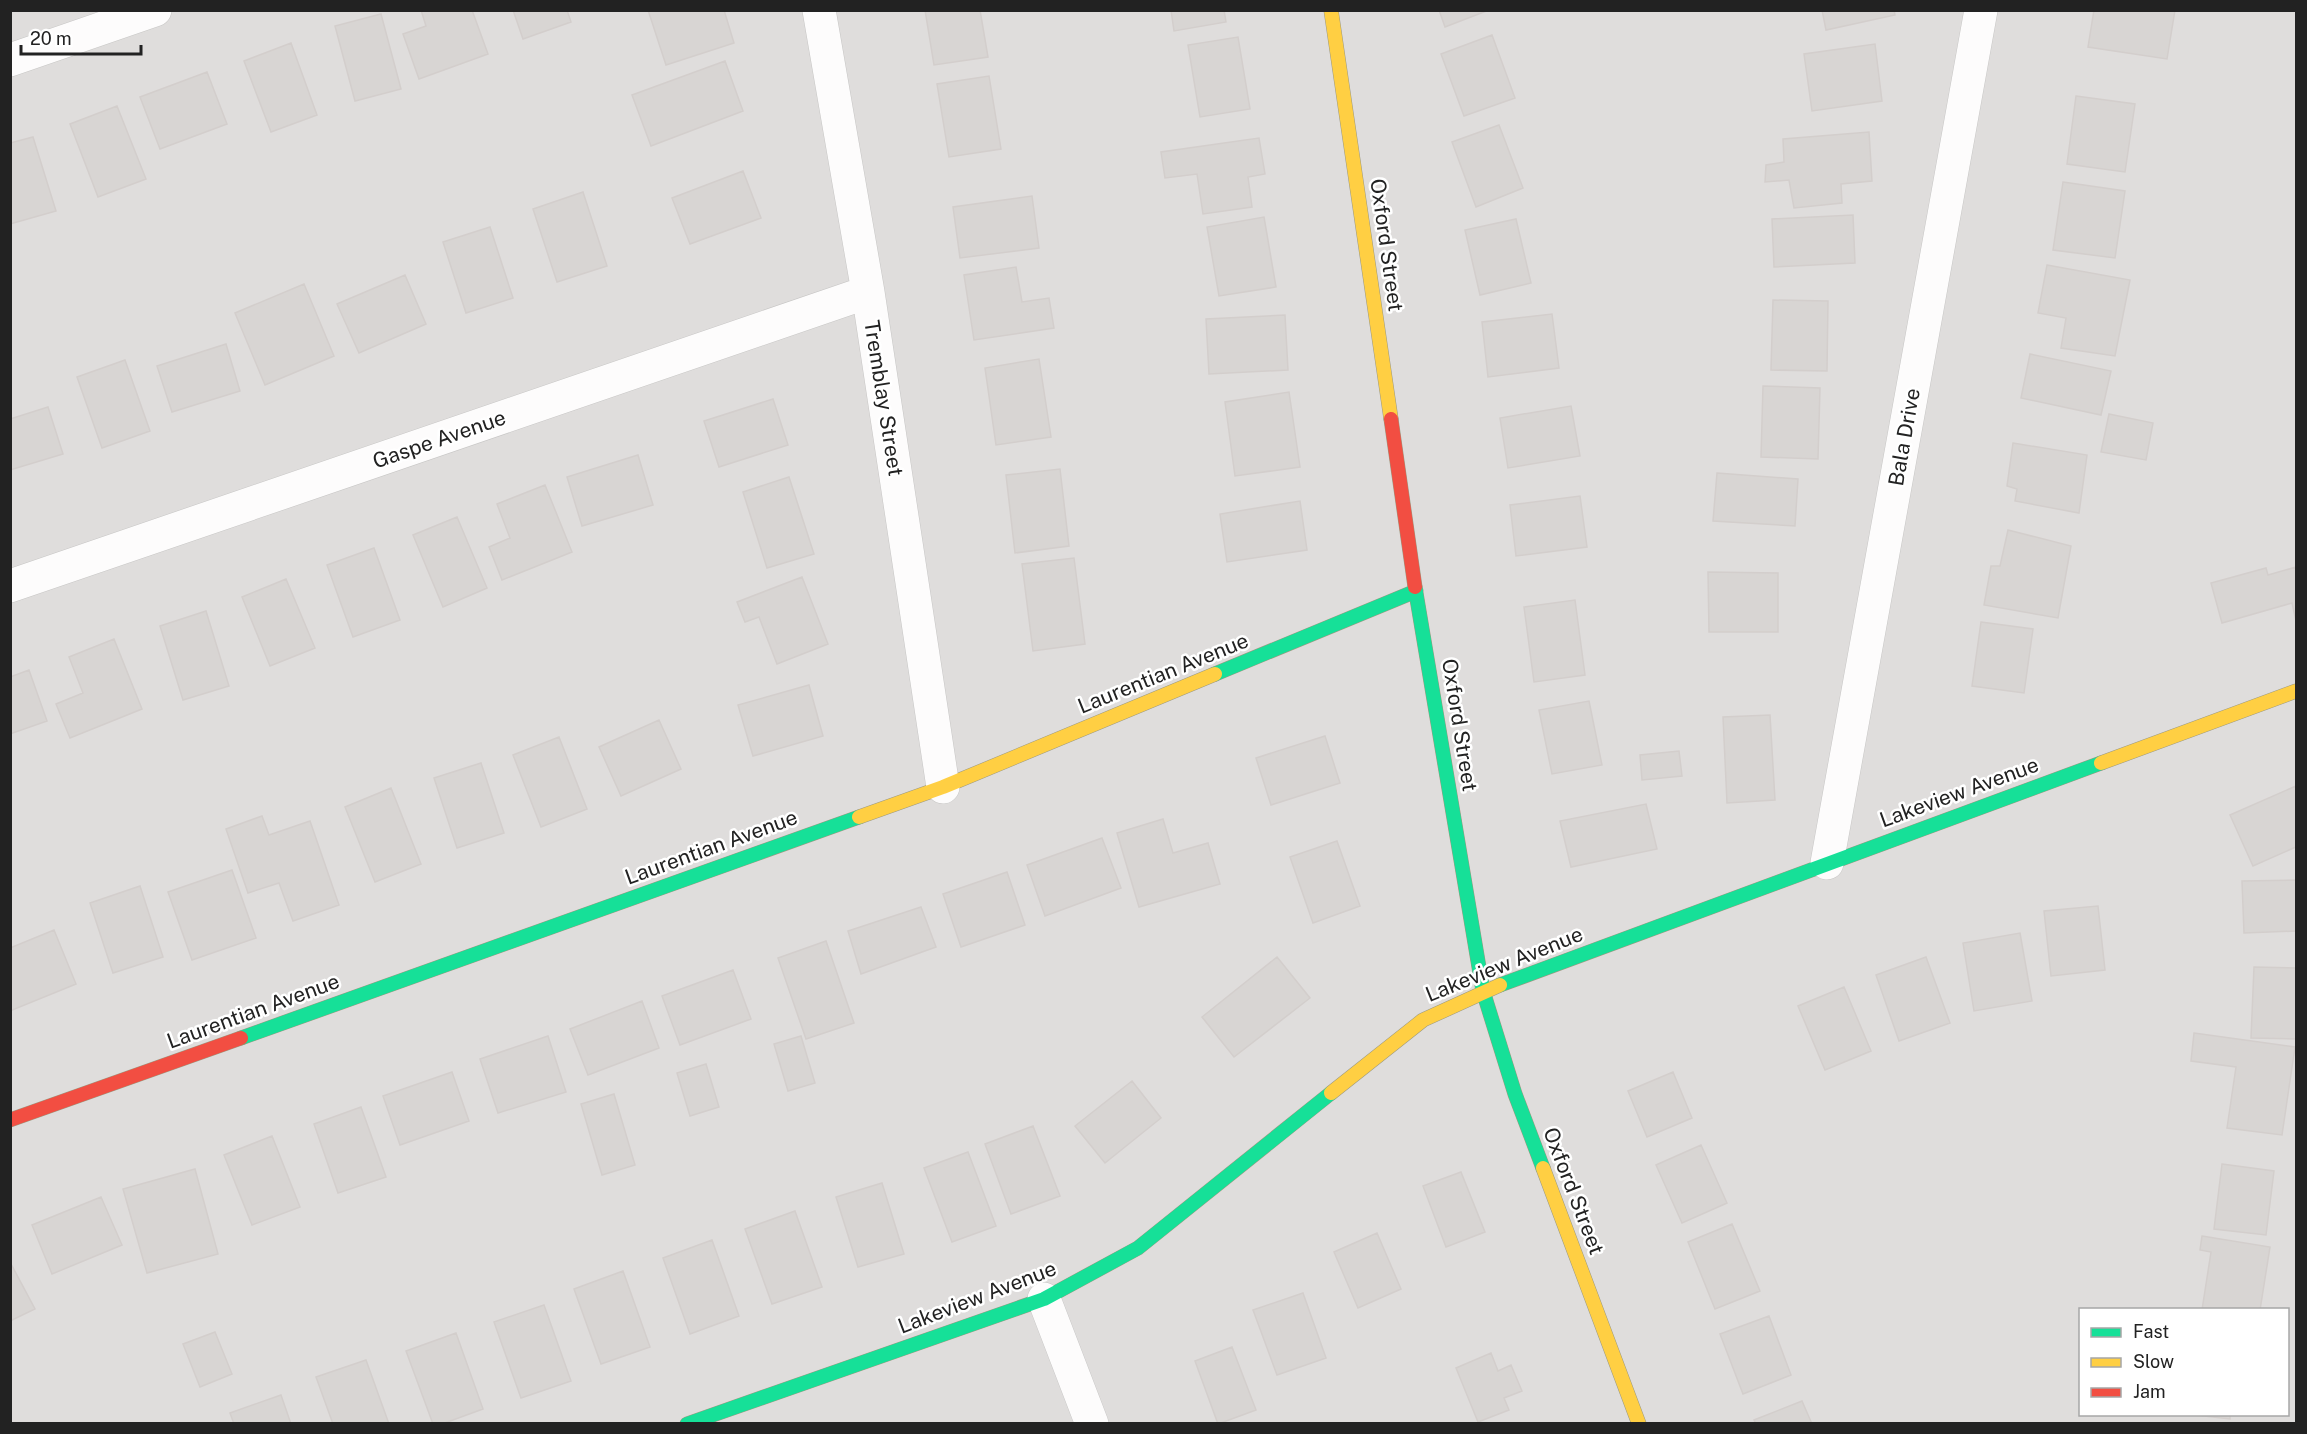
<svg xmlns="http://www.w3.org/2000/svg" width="2307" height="1434" font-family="'Public Sans',sans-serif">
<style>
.residential{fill:#dfdddc;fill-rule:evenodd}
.building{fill:#d8d5d3;stroke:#d3cecc;stroke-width:1.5}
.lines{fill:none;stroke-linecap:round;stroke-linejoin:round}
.street-casing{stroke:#c7c6c5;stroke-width:34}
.fast-casing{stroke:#9c9980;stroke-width:15}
.slow-casing{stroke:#9c9980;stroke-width:15}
.jam-casing{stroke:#9c9980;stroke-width:15}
.street{stroke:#fdfcfc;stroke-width:33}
.fast{stroke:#16e098;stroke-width:14}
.slow{stroke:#ffcf43;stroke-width:14}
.jam{stroke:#f24e42;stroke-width:14}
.labels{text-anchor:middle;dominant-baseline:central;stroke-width:5;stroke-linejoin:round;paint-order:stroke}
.street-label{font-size:21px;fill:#222;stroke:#fff}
</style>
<rect width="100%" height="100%" fill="#f0edea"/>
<path class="residential" d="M10 11H2296V1423H11ZM2080 1310H2288V1414H2080Z"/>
<path class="building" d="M421 10H472L488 54 419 79 403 34 426 26Z
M513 10H567L571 22 523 39Z
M648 10H724L734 43 666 65Z
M925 10H980L988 57 934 65Z
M1171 10H1224L1226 22 1174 31Z
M1439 10H1489L1445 27Z
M1822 10H1894L1895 15 1826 30Z
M2094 10H2175L2167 59 2088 47Z
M381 14 401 89 355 101 335 26Z
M1492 35 1515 98 1464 116 1441 54Z
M1238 37 1250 109 1200 117 1188 45Z
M291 43 317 115 271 132 244 61Z
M1875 44 1882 101 1812 111 1804 54Z
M725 61 743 111 651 146 632 95Z
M207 72 227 124 160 149 140 97Z
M989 76 1001 149 949 157 937 84Z
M2076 96 2135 104 2125 172 2067 164Z
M117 106 146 179 98 197 70 124Z
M1499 125 1523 188 1476 207 1452 142Z
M1869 132 1872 181 1841 184 1842 203 1794 208 1789 180 1765 182 1766 165 1784 162 1783 139Z
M33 137 56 211 10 224V143Z
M1259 138 1265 174 1248 177 1252 207 1203 214 1197 174 1165 178 1161 152Z
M743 171 761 218 690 244 672 198Z
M2063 182 2125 191 2115 258 2053 250Z
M583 192 607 266 557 282 533 209Z
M1032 196 1039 248 960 258 953 207Z
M1853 215 1855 263 1774 267 1772 219Z
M1264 217 1276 287 1219 296 1207 227Z
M1516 219 1531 283 1480 295 1465 230Z
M490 227 513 298 466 313 443 242Z
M2047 265 2130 280 2115 356 2061 348 2066 318 2038 313Z
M1016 267 1022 302 1049 298 1054 328 974 340 964 275Z
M405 275 426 324 359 353 337 304Z
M304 284 334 356 265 385 235 313Z
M1773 300 1828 301 1827 371 1771 370Z
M1552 314 1559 368 1488 377 1482 322Z
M1285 315 1288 370 1209 374 1206 319Z
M226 344 240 391 172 412 157 366Z
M2030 354 2111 371 2101 415 2021 398Z
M1039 359 1051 437 996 445 985 368Z
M125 360 150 431 102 448 77 377Z
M1763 386 1820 388 1818 459 1761 457Z
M1289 392 1300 467 1235 476 1225 402Z
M773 399 788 445 719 467 704 421Z
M1571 406 1580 456 1508 468 1500 418Z
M48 407 63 454 10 470V419Z
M2109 414 2153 423 2146 460 2101 452Z
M2013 443 2087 455 2079 513 2015 501 2017 489 2007 486Z
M638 455 653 505 582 526 567 477Z
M1060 469 1069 546 1015 553 1006 475Z
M1717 473 1798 479 1795 526 1713 521Z
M789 477 814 554 767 568 743 492Z
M545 485 572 552 502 580 489 547 510 538 497 504Z
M1580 496 1587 547 1516 556 1510 505Z
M1300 501 1307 550 1227 562 1220 514Z
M457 517 487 588 443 607 413 535Z
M2008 530 2071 546 2058 618 1984 605 1991 566H2000Z
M374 548 400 620 353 637 327 565Z
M1074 558 1085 644 1033 651 1022 564Z
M2296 567V621L2292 603 2222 623 2211 583 2266 568 2268 575Z
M1708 572 1778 573V632H1709Z
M802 577 828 644 777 664 759 617 745 622 737 602Z
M286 579 315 648 270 666 242 597Z
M1575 600 1585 675 1534 682 1524 607Z
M206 611 229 686 183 700 160 626Z
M1981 622 2033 629 2024 693 1972 686Z
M114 639 142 709 70 738 56 704 83 693 69 657Z
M29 670 47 721 10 734V677Z
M809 685 823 736 753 756 738 705Z
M1589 701 1602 765 1552 774 1539 710Z
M1770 715 1775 800 1727 803 1723 717Z
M659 720 681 769 621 796 599 747Z
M1325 736 1340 783 1271 805 1256 758Z
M559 737 587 809 541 827 513 755Z
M1679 751 1682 776 1642 780 1640 755Z
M481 763 504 833 457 848 434 778Z
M2296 786V847L2253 866 2230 815Z
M391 788 421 864 375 882 345 807Z
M1646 804 1657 849 1571 867 1560 821Z
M262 816 269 835 310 821 339 905 293 921 279 883 248 893 226 829Z
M1163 819 1173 853 1208 843 1220 884 1139 907 1117 833Z
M1102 838 1121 888 1045 916 1027 865Z
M1337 841 1360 906 1313 923 1290 857Z
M232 870 256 938 192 960 168 892Z
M1007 872 1025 925 961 947 943 894Z
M2296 880V931L2244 933 2242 881Z
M140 886 163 957 113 973 90 903Z
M2098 906 2105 970 2051 976 2044 911Z
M921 907 936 947 861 974 848 931Z
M54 930 76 984 10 1011V948Z
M2020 933 2032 1001 1974 1011 1963 943Z
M826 941 854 1023 806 1039 778 958Z
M1277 957 1310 998 1234 1057 1202 1017Z
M1926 957 1950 1023 1899 1041 1876 975Z
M2254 967 2296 968V1039L2251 1038Z
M733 970 751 1019 680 1045 662 996Z
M1844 987 1871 1051 1825 1070 1798 1006Z
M642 1001 659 1048 588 1075 570 1029Z
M2194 1033 2295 1047 2282 1135 2227 1128 2236 1067 2191 1061Z
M548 1036 566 1092 498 1113 480 1059Z
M801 1036 815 1083 788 1091 774 1044Z
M706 1064 719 1107 690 1116 677 1073Z
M452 1072 469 1121 400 1145 383 1096Z
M1673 1072 1692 1118 1647 1137 1628 1091Z
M1132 1081 1161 1118 1105 1163 1075 1126Z
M614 1094 635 1165 602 1175 581 1104Z
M361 1107 386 1177 338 1193 314 1124Z
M1033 1126 1060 1196 1011 1214 985 1144Z
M272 1136 300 1207 252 1225 224 1155Z
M1701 1145 1727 1203 1682 1223 1656 1165Z
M968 1152 996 1226 952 1242 924 1168Z
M2222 1164 2274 1171 2266 1235 2214 1229Z
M195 1169 218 1254 147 1273 123 1189Z
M1461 1172 1485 1232 1446 1247 1423 1186Z
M882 1183 904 1254 858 1267 836 1197Z
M101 1197 122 1245 52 1274 32 1225Z
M795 1211 822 1287 772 1304 745 1229Z
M1732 1224 1760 1291 1715 1309 1688 1242Z
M1377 1233 1401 1289 1358 1308 1334 1252Z
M2202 1236 2270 1247 2260 1310H2202L2211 1252 2200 1250Z
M712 1240 739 1316 690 1334 663 1258Z
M10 1262 35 1309 10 1321Z
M623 1271 650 1347 601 1364 574 1289Z
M1303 1293 1326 1358 1277 1375 1253 1310Z
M544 1305 571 1381 521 1398 494 1322Z
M1769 1316 1791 1375 1743 1394 1720 1334Z
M215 1332 232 1374 200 1387 183 1344Z
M456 1333 483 1409 442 1424H433L406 1351Z
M1232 1347 1256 1410 1218 1424 1195 1361Z
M1491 1353 1498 1371 1511 1365 1522 1391 1504 1398 1509 1410 1478 1422 1456 1368Z
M366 1360 389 1424H333L316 1377Z
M281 1395 291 1424H234L230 1413Z
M1802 1401 1812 1424H1756L1754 1420Z
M2186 1414H2230V1419Z"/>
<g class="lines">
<g class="street-casing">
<path id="street" d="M819 10 868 292 943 787
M10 60 155 10
M10 586 868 292
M1827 863 1981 10
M1044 1299 1092 1424"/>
</g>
<g class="fast-casing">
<path id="fast" d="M1415 587 1483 991 1515 1094 1543 1168
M1215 674 1416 591
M1500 985 2101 763
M241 1038 859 817
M687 1424 1044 1299 1138 1248 1331 1093"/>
</g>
<g class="slow-casing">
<path id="slow" d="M1331 10 1391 419
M2101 763 2296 691
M859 817 943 787 1215 674
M1331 1093 1423 1020 1500 985
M1543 1168 1639 1424"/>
</g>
<g class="jam-casing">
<path id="jam" d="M1391 419 1415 587
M10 1120 241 1038"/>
</g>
<use href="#street" class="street"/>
<use href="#fast" class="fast"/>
<use href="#slow" class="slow"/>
<use href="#jam" class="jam"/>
</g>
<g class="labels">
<g class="street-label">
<text transform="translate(1387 245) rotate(82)">Oxford Street</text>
<text transform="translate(884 398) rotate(81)">Tremblay Street</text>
<text transform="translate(1904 437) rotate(-80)">Bala Drive</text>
<text transform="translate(439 439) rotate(-19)">Gaspe Avenue</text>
<text transform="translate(1163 673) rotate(-22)">Laurentian Avenue</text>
<text transform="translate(1460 725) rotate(81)">Oxford Street</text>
<text transform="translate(1959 792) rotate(-20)">Lakeview Avenue</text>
<text transform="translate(711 847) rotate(-20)">Laurentian Avenue</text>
<text transform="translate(1504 964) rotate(-22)">Lakeview Avenue</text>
<text transform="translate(253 1011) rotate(-20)">Laurentian Avenue</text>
<text transform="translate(1574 1191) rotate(69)">Oxford Street</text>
<text transform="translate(977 1297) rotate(-21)">Lakeview Avenue</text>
</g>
</g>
<rect width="2307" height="1434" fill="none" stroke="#222222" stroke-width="24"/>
<rect x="2079" y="1308" width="210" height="108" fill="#ffffff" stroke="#a7a7a7" stroke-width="1.5"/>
<rect x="2091" y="1328" width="30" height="9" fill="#16e098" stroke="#a7a7a7" stroke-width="1.5"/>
<text x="2133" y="1338" font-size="18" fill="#222222">Fast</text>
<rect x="2091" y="1358" width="30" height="9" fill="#ffcf43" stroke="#a7a7a7" stroke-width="1.5"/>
<text x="2133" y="1368" font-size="18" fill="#222222">Slow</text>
<rect x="2091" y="1388" width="30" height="9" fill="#f24e42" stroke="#a7a7a7" stroke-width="1.5"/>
<text x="2133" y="1398" font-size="18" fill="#222222">Jam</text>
<path d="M21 45v9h120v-9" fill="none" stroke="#222222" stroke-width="3"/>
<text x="30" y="45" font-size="18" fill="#222222" stroke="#ffffff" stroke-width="4.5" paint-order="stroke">20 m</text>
</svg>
